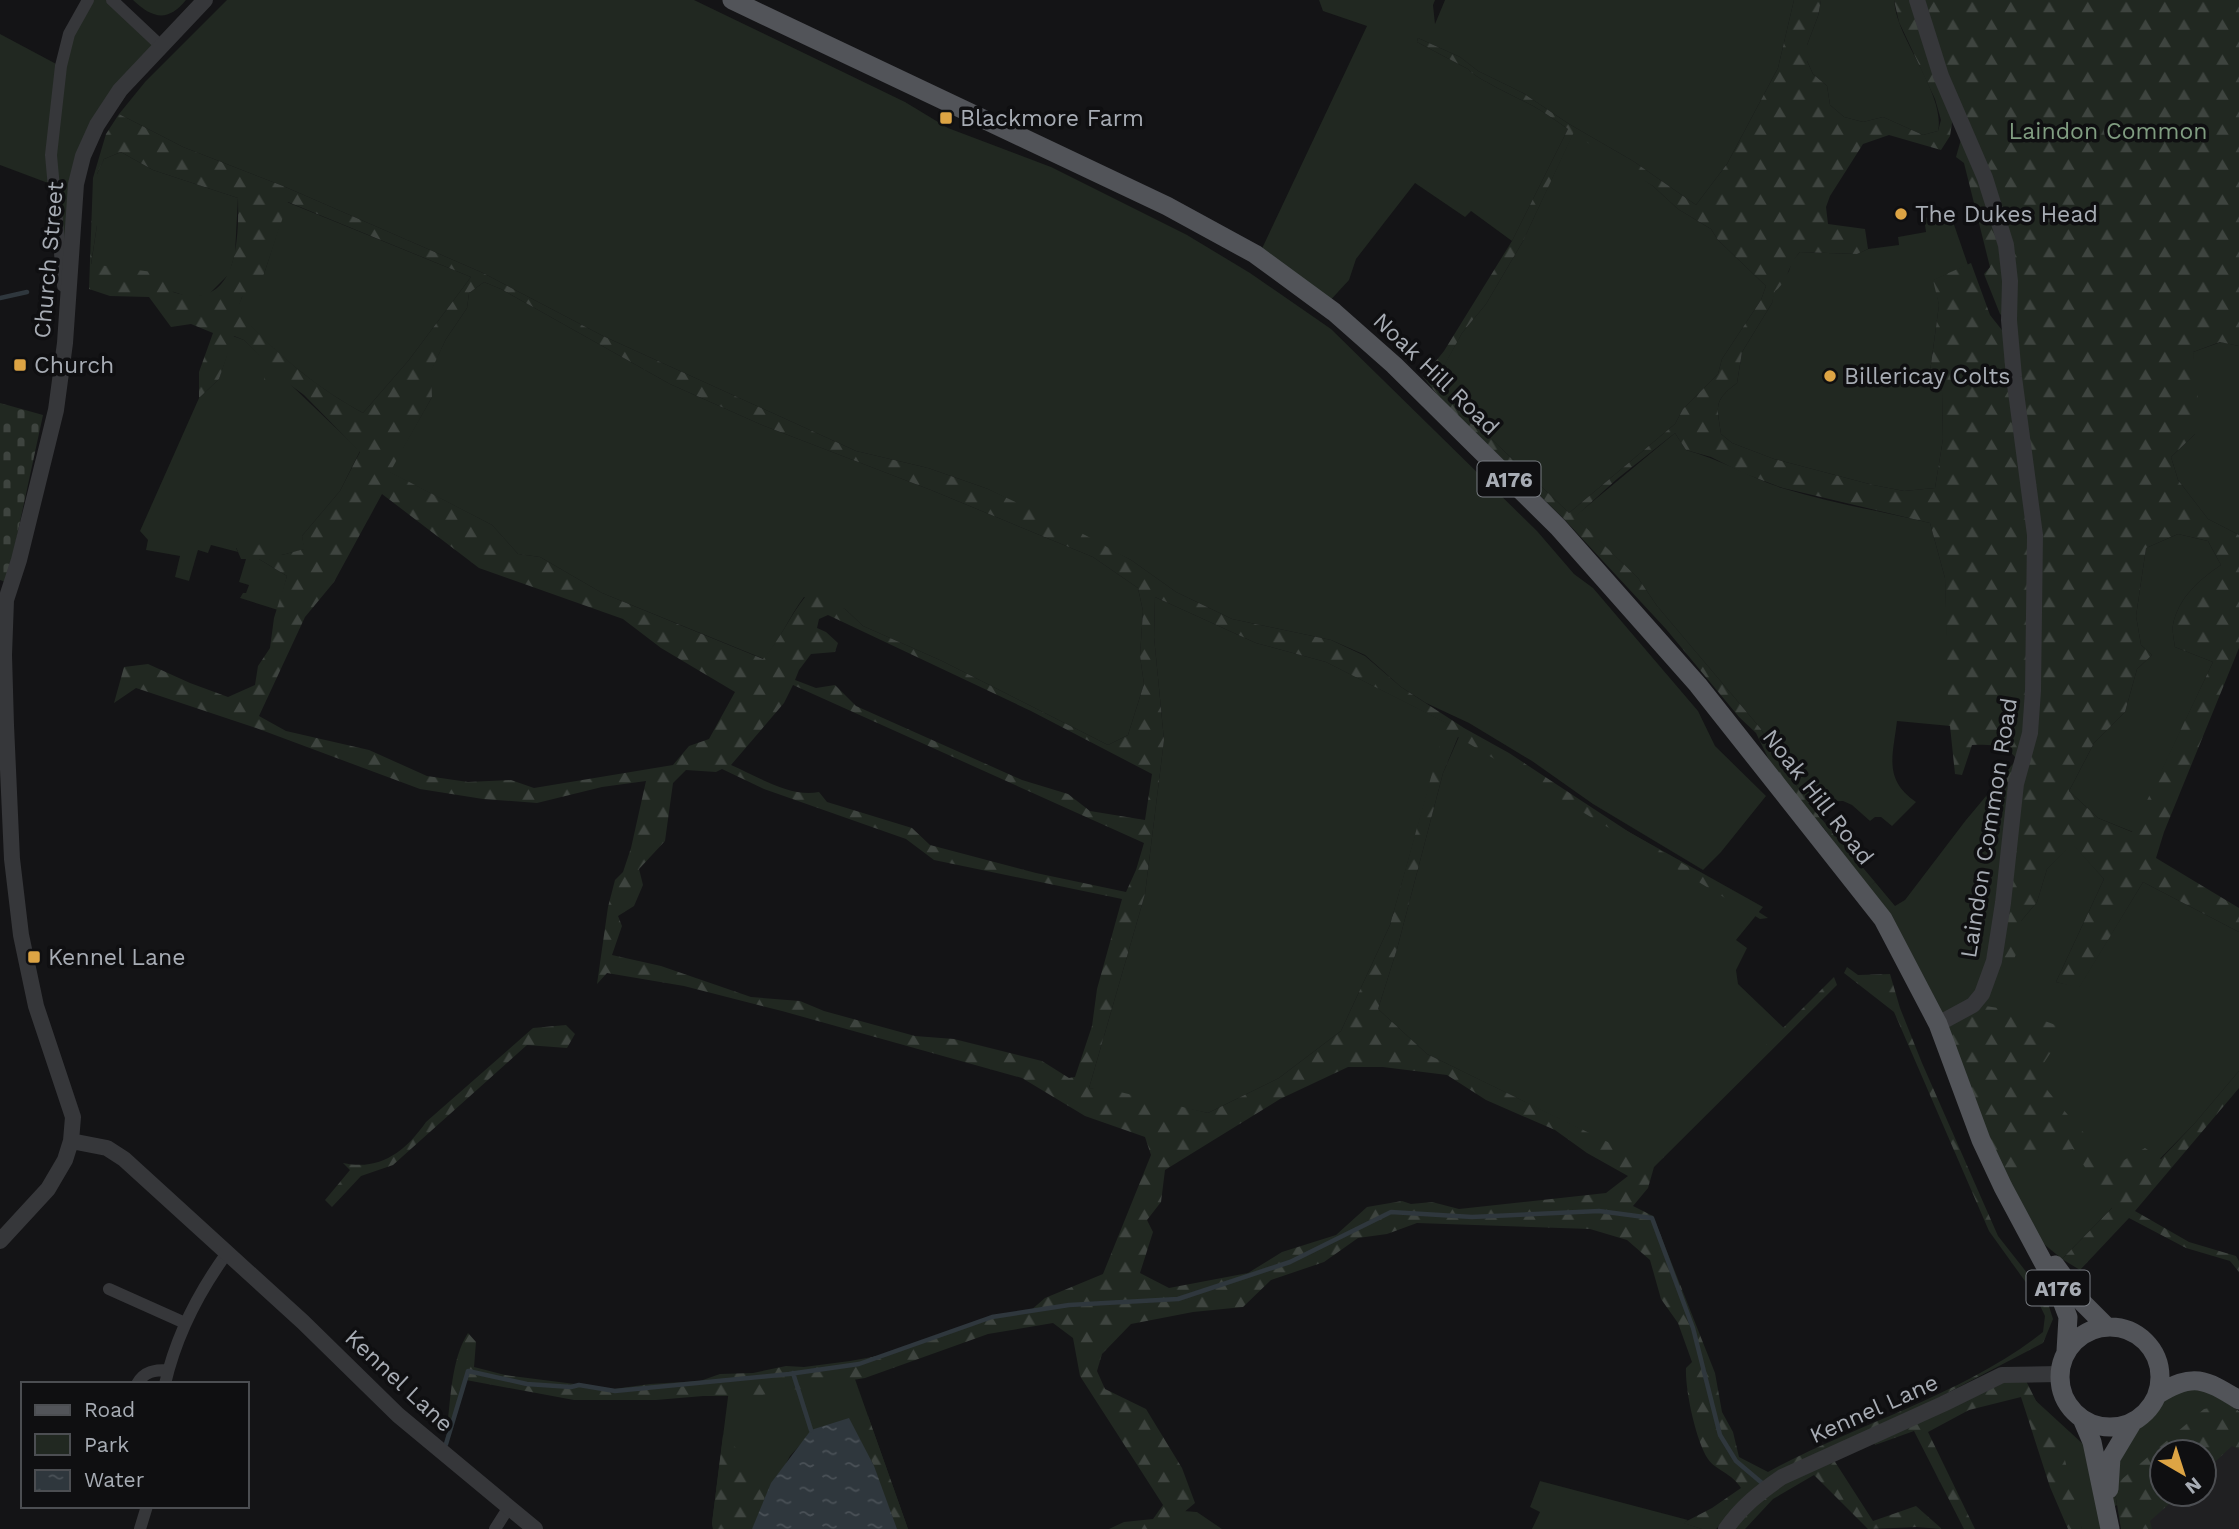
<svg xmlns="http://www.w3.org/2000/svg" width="2239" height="1529" font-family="'Work Sans',sans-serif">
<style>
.built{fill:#202022}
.green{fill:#212821}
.forest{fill:url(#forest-firs);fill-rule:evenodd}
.cemetery{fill:url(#cemetery-stones)}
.water{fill:url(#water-ripples)}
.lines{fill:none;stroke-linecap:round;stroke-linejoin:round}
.stream{stroke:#2f373d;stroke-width:4.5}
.minor{stroke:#36373a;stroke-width:12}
.tertiary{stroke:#36373a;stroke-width:16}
.primary{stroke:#525459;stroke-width:19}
.poi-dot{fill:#dda444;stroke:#0f0f11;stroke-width:2.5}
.labels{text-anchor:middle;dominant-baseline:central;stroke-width:7;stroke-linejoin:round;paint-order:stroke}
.shield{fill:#0f0f11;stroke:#797d83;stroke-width:2}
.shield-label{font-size:21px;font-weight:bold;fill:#a7acb4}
.poi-label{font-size:23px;fill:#a7acb4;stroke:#0f0f11;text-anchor:start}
.park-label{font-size:23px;fill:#809d81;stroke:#0f0f11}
.street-label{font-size:23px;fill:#a7acb4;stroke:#0f0f11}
</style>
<defs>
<pattern id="forest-firs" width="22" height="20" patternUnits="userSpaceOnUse" patternTransform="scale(1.75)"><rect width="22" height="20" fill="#212821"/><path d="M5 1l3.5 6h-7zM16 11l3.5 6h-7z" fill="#3e443f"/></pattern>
<pattern id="cemetery-stones" width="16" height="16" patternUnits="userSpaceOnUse" patternTransform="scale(1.75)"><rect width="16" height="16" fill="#212821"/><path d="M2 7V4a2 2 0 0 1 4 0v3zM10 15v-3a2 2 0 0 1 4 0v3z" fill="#3e443f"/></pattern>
<pattern id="water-ripples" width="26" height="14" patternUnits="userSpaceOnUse" patternTransform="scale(1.75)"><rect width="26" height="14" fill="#2f373d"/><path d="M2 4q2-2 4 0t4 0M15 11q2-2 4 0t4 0" fill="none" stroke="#4a5157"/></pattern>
</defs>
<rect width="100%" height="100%" fill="#141416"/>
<path class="built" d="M2239 1425V1529H2124L2162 1494H2204V1452Z"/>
<path class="green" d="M88 0H112L161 46 83 156 69 300 48 183 0 165V34L60 66Z
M133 0H186C168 22 153 19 133 0Z
M227 0H694L905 102 948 128 1051 167 1187 235 1250 273 1331 329 1537 531 1574 574 1593 588 1698 711 1715 746 1766 796 1721 852 1703 870 1593 804 1532 761 1469 723 1426 703 1401 687 1365 655 1331 640 1232 619 1176 592 1131 560 988 489 928 468 856 451 603 336 483 273 283 186 183 147 119 114 145 82Z
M1319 0H1435L1433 5 1435 24 1445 0H1794L1778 68 1727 164 1696 205 1633 161 1569 124 1523 93 1478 71 1460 57 1418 38 1417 42 1468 69C1475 79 1526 101 1540 110 1550 116 1559 123 1568 129L1512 241 1471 211 1465 217 1415 183 1356 259 1349 280 1326 305 1258 257 1367 26 1323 11Z
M1821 0H1894C1895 7 1896 15 1899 22 1909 52 1945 101 1938 131L1923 135 1883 117 1863 122 1844 117 1830 105 1827 86 1813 74 1807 61V45L1818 16Z
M1574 131 1653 186 1678 209 1711 229 1718 240 1766 286 1761 300 1722 359 1718 374 1683 409 1675 424 1569 513 1441 391 1438 376 1462 333 1486 304 1523 241Z
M121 152 153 170 238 198 235 254 229 274 208 295 189 297 91 265 97 225V174L104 159Z
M287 202 471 277 409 360 363 413C312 385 276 353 236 311L242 297 264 274Z
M1939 216H1951L1968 265 1934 280 1939 305 1930 372 1942 391 1943 439 1935 488 1904 491 1873 485 1774 459 1732 443 1721 434C1717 406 1713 401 1737 383L1742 352 1772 303 1774 291 1789 271 1792 261 1800 252 1857 254 1868 249 1899 245 1898 237 1926 232 1924 218Z
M484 282 501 289 670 384 762 425 931 490 1093 557 1138 588 1143 611 1140 656 1144 684 1128 735 1108 745 942 661 863 626 845 609 804 597C789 617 780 640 764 659L602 593 540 557 518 554 492 525 389 472 432 397 430 372 446 339 467 308 469 293Z
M233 336 244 340 360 451 340 491 302 536 305 549 282 555 236 548 238 552 211 545 208 553 198 550 189 581 175 577 180 556 146 550 148 540 140 531 199 398 219 379Z
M2221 342 2239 346V535L2208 519 2178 480 2171 457 2195 434 2193 352Z
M1675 433 1686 450C1720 459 1749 477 1782 488 1830 503 1881 511 1930 523L1945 578 1950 726 1897 721C1893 756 1883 779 1916 802L1892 826 1881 817H1875L1870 821 1852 805 1843 801 1814 802 1802 793 1777 759 1761 729 1657 606 1638 578 1574 517Z
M2178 534 2208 541 2221 565C2200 579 2178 598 2173 625 2172 631 2174 640 2175 647L2213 662 2133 832 2098 818 2069 791 2094 743 2125 712 2137 669 2152 655 2141 645 2136 616 2146 548Z
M246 559H259L287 576 278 610 240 598 243 593H246L249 585 239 582Z
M1155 597 1256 643 1326 662 1447 723 1390 925 1341 1031 1279 1078 1208 1113 1089 1088 1145 894 1164 740 1154 637Z
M1461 732 1579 804 1763 907 1736 940 1747 948 1736 970 1738 984 1784 1028 1649 1163 1427 1054 1378 1009 1397 949 1443 773Z
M1997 783 2014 788 2021 941V921L2037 902 2047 869 2072 843 2104 879 2056 982 2079 987 2143 882 2239 932V1071L2195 1123 2062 1259 2028 1231 1938 1024 1862 892 1875 882 1895 906 1905 900 1966 820Z
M850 1365 908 1529H897L889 1514 801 1444 790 1456 752 1529H713L712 1523 730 1381Z
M2187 1380 2229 1404 2114 1486 2117 1505 2107 1511 2110 1529H2082L2034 1399 2095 1455 2106 1507 2132 1423 2148 1411 2157 1395Z
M1540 1481 1688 1520 1684 1523 1702 1529H1532L1540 1512 1530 1507Z
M1171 1510 1197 1512 1222 1529H1148Z"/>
<path class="forest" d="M1794 0H1821L1818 16 1807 45V61L1813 74 1827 86 1830 105 1844 117 1863 122 1883 117 1923 135 1938 131 1941 120 1935 99 1899 22 1894 0H2239V346L2220 342 2193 352 2198 396 2195 434 2171 457 2178 480 2208 519 2239 535V648L2164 832 2156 858 2239 908V932L2143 882 2079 988 2056 982 2104 879 2072 844 2047 869 2037 902 2021 921V941L2013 962 1989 980 2013 788 1997 783 2017 759C2005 744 1990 744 1972 745L1962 775 1955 774 1950 726 1946 724 1948 707 1945 578 1930 523 1783 488 1743 473 1711 457 1686 450 1675 433 1617 479 1575 517 1638 578 1657 606 1761 729 1777 760 1802 793 1814 802 1808 803 1875 882 1868 888 1823 827 1794 796 1773 768 1756 733 1739 717 1666 629 1564 519 1441 399 1423 377 1444 351 1512 241 1568 129C1559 123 1550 116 1540 110 1526 101 1475 79 1468 69L1417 42 1418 38 1460 57 1478 71 1523 93 1569 124 1633 161 1696 205 1727 164 1778 68ZM1954 110 1964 129 1956 157 1964 163 1990 267 1984 274 2000 314 2008 320 2009 339 1990 315 1971 263 1933 280 1939 305 1930 372 1942 391 1943 439 1935 488 1904 491 1873 485 1774 459 1732 443 1721 434C1717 406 1713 401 1737 383L1742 352 1772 303 1775 291C1788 282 1788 264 1800 252L1857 254 1868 249 1865 229 1828 224 1826 207 1830 196 1863 144 1889 135 1941 150 1950 136ZM1574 132 1606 157 1653 186 1678 209 1711 229 1718 240 1766 286 1761 300 1722 359 1718 374 1683 409 1675 424 1569 513 1441 391 1438 377 1462 333 1486 304 1523 241ZM2178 534 2208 541 2221 565C2200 579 2178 598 2173 625 2172 631 2174 640 2175 647L2213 662 2132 832 2098 818 2069 791 2094 743 2125 712 2137 669 2152 655 2141 645 2136 616 2146 548Z
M119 114 183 147 283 186 483 273 603 336 856 451 928 468 988 489 1085 535 1131 560 1176 592 1232 619 1331 640 1365 656 1401 687 1464 728 1509 753 1629 832 1692 869 1768 918 1760 919 1458 737 1443 773 1397 949 1378 1009 1427 1054 1649 1162 1834 977 1837 985 1654 1167 1648 1188 1633 1206 1653 1216 1715 1373 1722 1412 1733 1432 1739 1457 1768 1472C1855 1424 1964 1395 2043 1332L2045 1316 2035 1295 1989 1231 1894 1012 1844 973 1847 967 1858 975 1890 974 1900 1008 1922 1063 1998 1236 2046 1297 2053 1319 2043 1343 1748 1497 1716 1529H1702L1683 1523 1712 1508 1741 1488C1732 1473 1715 1470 1708 1459 1696 1441 1685 1390 1686 1368L1692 1362 1678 1323 1661 1299 1650 1260 1627 1240 1590 1229 1417 1223 1387 1234 1358 1238 1324 1262 1271 1280 1243 1307 1193 1312 1131 1324 1102 1354 1097 1371 1105 1389 1146 1409 1182 1468 1195 1503 1164 1529H1109L1124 1522 1153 1519 1163 1505 1080 1376 1073 1338 1053 1323 988 1334 865 1378 756 1396H703L656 1400H574L466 1380 450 1430 447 1428C451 1398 451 1360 468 1333L476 1342 474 1367 505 1375 614 1389 650 1384 700 1381 720 1374 753 1373 786 1366 804 1367 850 1361 889 1354 992 1317 1030 1311 1045 1298 1103 1274 1151 1155 1145 1137 1085 1116 1022 1078 782 1011 684 986 607 973 597 984 608 907 615 880 623 872 631 848 646 781 602 787 537 803 483 799 420 789 253 727 136 688 114 703 124 667 148 664 190 683 228 697 255 685 258 666 270 648 274 618 287 576 259 559H241L236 547 267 543 282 555 304 549 302 536 340 491 360 452 304 395 285 381 262 391 267 363 244 340 234 336 219 379 199 398V372L213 333 191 324 171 327 149 297 110 296 89 289 93 178 106 134ZM121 152 153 170 238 198C239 242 237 313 173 292L168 274 91 264 97 225V174L104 159ZM288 202 471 277 409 360 363 413C312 385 276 353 237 311L242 297 254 291 264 274ZM484 282 501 289 670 384 762 425 931 490 1093 557 1138 588 1143 611 1140 656 1144 684 1128 735 1108 745 942 661 863 626 845 609 820 595 805 597C789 617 780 640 763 659L602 593 540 557 518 554 492 525 390 472 432 397 431 371 446 339 467 308 469 293ZM382 494 479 568 623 619 661 648 735 692 709 739 689 746 673 765 534 788 511 780 468 782 427 776 369 750 286 731 259 716 305 617 334 582ZM1155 597 1256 643 1326 662 1446 723 1390 925 1341 1031 1279 1078 1208 1113 1120 1092 1089 1088 1145 894 1164 740 1154 637ZM828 615 1031 711 1152 774 1145 820 1090 811 1068 794 1022 780 856 706 835 685 816 688 795 680 799 670 811 654 835 652 838 643 826 632 817 628 819 619ZM793 685 1144 843 1136 870 1126 892 1036 873 930 845 912 828 827 802 819 792C790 798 757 776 731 765L784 703ZM722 769 764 789 906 839 934 860 1122 899 1097 989 1092 1026 1075 1077 1069 1078 1042 1061 954 1039 915 1036 824 1011 800 1001 751 997 661 966 612 955 622 926 618 916 634 906 643 885 639 869 665 841 673 783 686 770 716 772ZM1348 1067H1383L1447 1075 1486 1100 1555 1130 1587 1153 1628 1176 1606 1193 1459 1209 1432 1202 1411 1204 1402 1201 1367 1207 1336 1235 1282 1252 1248 1273 1169 1288 1140 1273 1153 1232 1147 1220 1161 1202 1165 1170 1280 1099Z
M1973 1005C2006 1007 2035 1017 2066 1029L2036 1075C2059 1108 2088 1135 2112 1167L2145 1148 2161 1159 2195 1123 2239 1071V1088L2135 1211 2189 1242 2236 1256 2239 1261V1272L2230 1261 2186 1248 2129 1218 2080 1270 2062 1259 2112 1208 2073 1149 2052 1152 2026 1175 2003 1187 1938 1024Z
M566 1025 575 1034 567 1048 527 1045 393 1165 361 1176 332 1207 325 1200 350 1170 343 1163C380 1171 405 1152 426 1122L533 1028Z
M2023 1375 2064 1456 2082 1529H2068L2050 1487 2021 1397 1969 1410 1928 1432 1975 1529H1964L1914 1431 1875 1445 1871 1436Z
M2229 1404 2239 1411V1449L2232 1446 2204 1472V1452H2162V1494H2180L2150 1521 2152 1529H2121L2114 1486 2204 1409Z
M868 1416 908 1529H897L874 1466 860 1437Z
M723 1435 771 1483 752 1529H713L712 1523Z
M1830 1454 1873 1521 1916 1506 1942 1529 1917 1527 1868 1529 1814 1475 1773 1499 1745 1529H1726L1743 1507Z"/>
<path class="cemetery" d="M0 403 43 415 12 559V584L0 580Z"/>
<path class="water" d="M849 1418 874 1466 897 1529H752L771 1483 811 1430Z"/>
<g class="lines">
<path class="stream" d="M0 298 27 292
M793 1373 811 1430
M446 1444 468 1371 527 1384 571 1387 579 1385 615 1391 789 1374 859 1364 992 1317 1069 1305 1178 1299 1290 1262 1391 1212 1472 1217 1599 1211 1652 1218 1693 1328 1720 1435 1736 1461 1762 1483"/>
<path class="minor" d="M112 0 161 46
M63 286 51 155 61 66 69 34 88 0
M109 1289 185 1323
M137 1384C144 1371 155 1370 168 1370
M165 1384C176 1336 198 1293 227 1253
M140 1529 147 1506
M495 1529 509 1507"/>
<path class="tertiary" d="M1917 0 1941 76 1985 178 2006 245 2010 281 2009 320 2014 377 2035 535 2033 691 2030 733 2016 784 2003 903 1994 961 1982 994 1973 1005 1938 1024
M71 1141 107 1148 124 1159 303 1322 398 1415 535 1529
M0 1241 48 1189 65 1160 71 1141 73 1117 36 1006 21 935 12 859 6 725 4 655 6 600 19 560 56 410 65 343 76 184 83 156 97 125 120 90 205 0
M1726 1529C1741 1507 1760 1492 1782 1477L1943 1404 2002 1375 2059 1374"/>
<path class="primary" d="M732 0 1167 206 1255 254 1334 312 1394 365 1558 527 1698 685 1883 919 1938 1024 1981 1140 2003 1187 2057 1288 2068 1317 2066 1351
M2055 1265 2083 1303 2107 1327
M2060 1377a50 50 0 1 1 100 0a50 50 0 1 1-100 0Z
M2157 1395C2193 1372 2205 1379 2239 1400
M2083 1421 2092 1442 2110 1529
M2109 1489 2111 1458 2132 1423"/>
</g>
<g class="poi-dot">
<rect x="939" y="111" width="14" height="14" rx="3.5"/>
<circle cx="1901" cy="214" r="7"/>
<rect x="13" y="358" width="14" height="14" rx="3.5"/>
<circle cx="1830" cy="376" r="7"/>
<rect x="27" y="950" width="14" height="14" rx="3.5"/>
</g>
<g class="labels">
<g class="shield">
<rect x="1477.5" y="461.5" width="63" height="35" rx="5"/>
<rect x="2026.5" y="1270.5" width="63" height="35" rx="5"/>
</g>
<g class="shield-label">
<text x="1509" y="479">A176</text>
<text x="2058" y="1288">A176</text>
</g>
<g class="poi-label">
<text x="960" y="118">Blackmore Farm</text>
<text x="1915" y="214">The Dukes Head</text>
<text x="34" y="365">Church</text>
<text x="1844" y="376">Billericay Colts</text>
<text x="48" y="957">Kennel Lane</text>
</g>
<g class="park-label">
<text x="2108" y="131">Laindon Common</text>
</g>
<g class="street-label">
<text transform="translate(49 260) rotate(-85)">Church Street</text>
<text transform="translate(1436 374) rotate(44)">Noak Hill Road</text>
<text transform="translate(1818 797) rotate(52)">Noak Hill Road</text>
<text transform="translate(1989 828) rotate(-81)">Laindon Common Road</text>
<text transform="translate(399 1381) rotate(43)">Kennel Lane</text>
<text transform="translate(1874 1409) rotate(-24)">Kennel Lane</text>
</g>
</g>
<rect x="21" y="1382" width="228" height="126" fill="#0f0f11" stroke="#4c4e52" stroke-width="2"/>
<rect x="35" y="1405" width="35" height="10" fill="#525459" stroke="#4c4e52" stroke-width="2"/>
<text x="84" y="1417" font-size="21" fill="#a7acb4">Road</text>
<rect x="35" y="1434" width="35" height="21" fill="#212821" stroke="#4c4e52" stroke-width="2"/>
<text x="84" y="1452" font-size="21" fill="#a7acb4">Park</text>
<rect x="35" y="1470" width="35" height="21" fill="url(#water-ripples)" stroke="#4c4e52" stroke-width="2"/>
<text x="84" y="1487" font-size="21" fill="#a7acb4">Water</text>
<g transform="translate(2183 1473) rotate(141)"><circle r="33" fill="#0f0f11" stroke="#4c4e52" stroke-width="2"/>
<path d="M0-5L12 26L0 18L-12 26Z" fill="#dda444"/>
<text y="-10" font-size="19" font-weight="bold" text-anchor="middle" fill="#a7acb4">N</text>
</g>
</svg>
